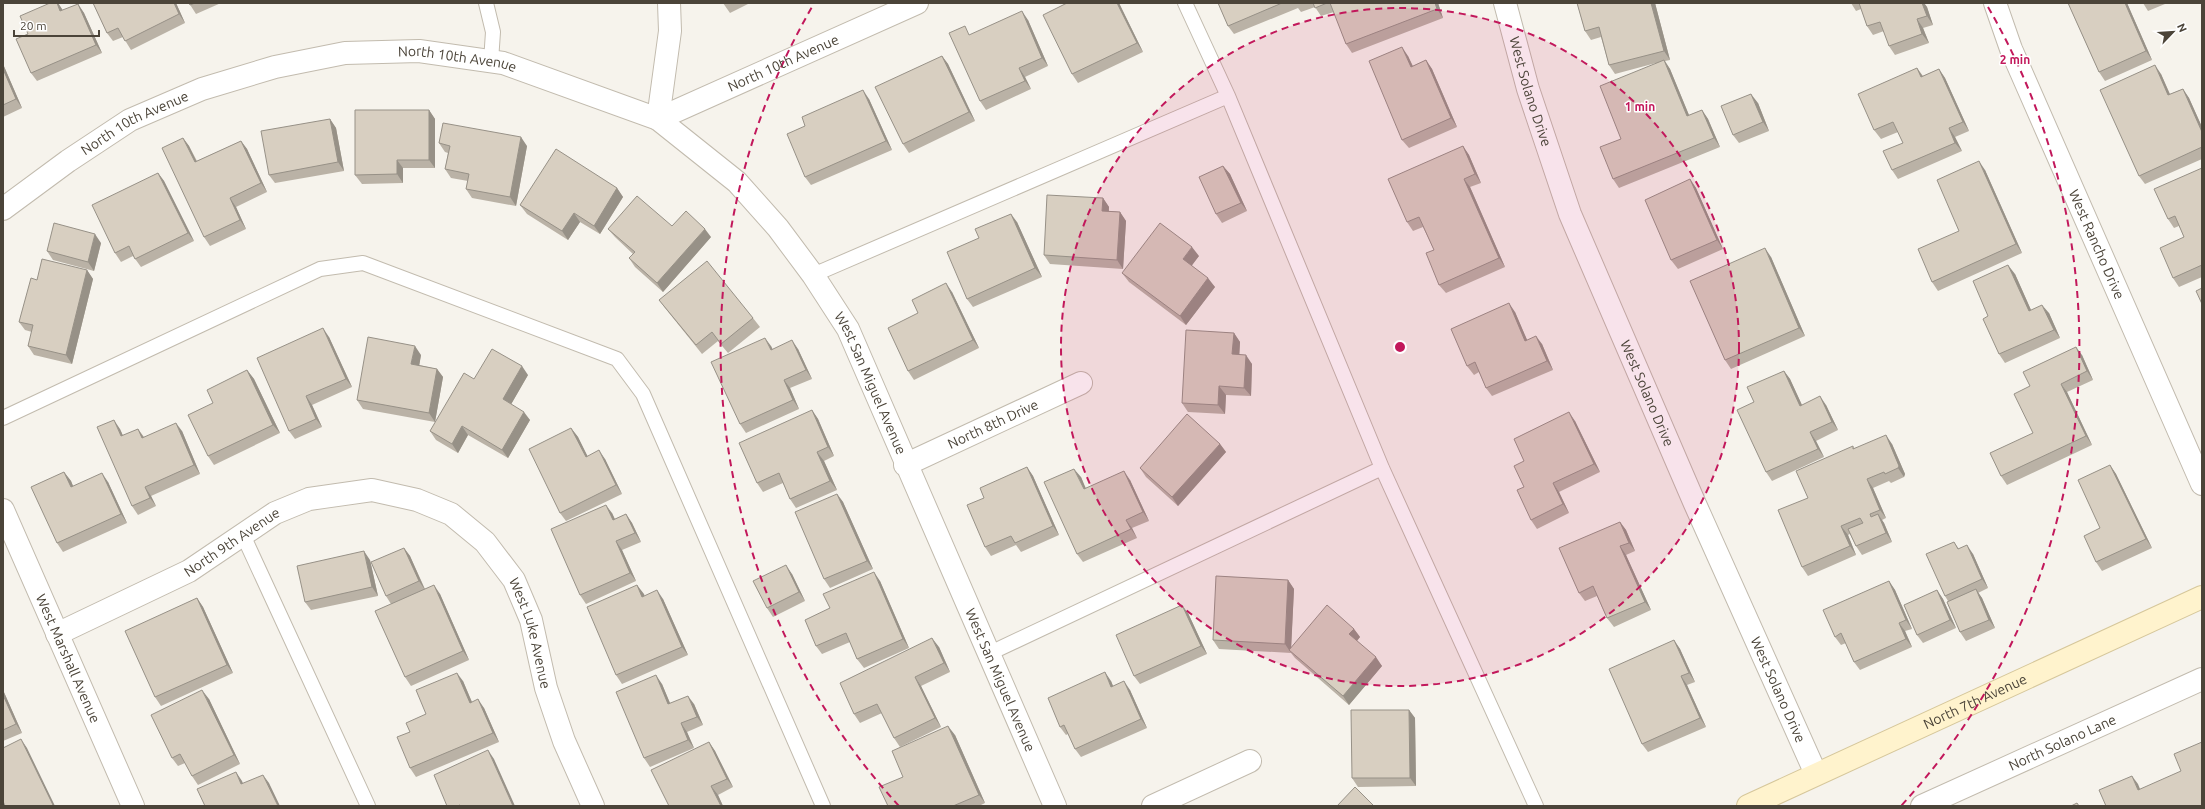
<svg xmlns="http://www.w3.org/2000/svg" width="2205" height="809" font-family="Ubuntu,sans-serif">
<style>
.lines{fill:none;stroke-linecap:round;stroke-linejoin:round}
.service-casing{stroke:#c2bbae;stroke-width:16}
.minor-casing{stroke:#c2bbae;stroke-width:24}
.secondary-casing{stroke:#d6c79b;stroke-width:24}
.service{stroke:#fff;stroke-width:14}
.minor{stroke:#fff;stroke-width:22}
.secondary{stroke:#fff3cd;stroke-width:22}
.wall{fill:#bab2a6}
.shaded-wall{fill:#979187}
.building{fill:#d8cfc1;stroke:#979187}
.ring{fill:none;stroke:#c2185b;stroke-width:2;stroke-dasharray:7 5}
.labels{text-anchor:middle;dominant-baseline:central;stroke-width:3;stroke-linejoin:round;paint-order:stroke}
.street-label{font-size:14px;fill:#4b4439;stroke:#fff}
.centre{fill:#c2185b;stroke:#fff;stroke-width:2}
.ring-label{font-size:12px;text-anchor:middle;font-weight:bold;fill:#c2185b;stroke:#fff;stroke-width:3;stroke-linejoin:round;paint-order:stroke}
</style>
<rect width="100%" height="100%" fill="#f6f3ec"/>
<g class="lines">
<g class="service-casing">
<path id="service" d="M486 3 493 32 491 61
M1185 3 1228 96 1382 468 1536 806
M813 275 1228 96
M3 418 320 269 363 263 617 359 643 394 823 806
M243 535 368 806
M988 654 1382 468"/>
</g>
<g class="minor-casing">
<g id="minor">
<path id="s1" d="M669 3 670 31 658 119 737 182 778 228 813 275 848 329 1055 806"/>
<path id="s2" d="M1505 3 1528 89 1570 214 1695 504 1816 774"/>
<path id="s3" d="M1995 3 2011 49 2202 484"/>
<path id="s4" d="M3 209 68 161 130 120 202 89 275 67 345 53 419 51 503 63 658 119 917 3"/>
<path id="s5" d="M905 465 1081 383"/>
<path id="s6" d="M3 510 133 806"/>
<path id="s7" d="M57 634 189 571 275 513 309 499 372 490 417 500 451 514 485 542 514 580 531 620 546 688 564 741 593 806"/>
<path d="M1153 806 1250 761"/>
<path id="s8" d="M1922 806 2202 679"/>
</g>
</g>
<g class="secondary-casing">
<g id="secondary">
<path id="s9" d="M1748 806 2202 597"/>
</g>
</g>
<use href="#service" class="service"/>
<use href="#minor" class="minor"/>
<use href="#secondary" class="secondary"/>
</g>
<path class="wall" d="M50 3H58L63 11 78 4 84 13 102 53 37 81 31 73 28 34Z
M93 3H176L185 23 131 50 123 37 113 41 107 33Z
M189 3H221L196 14Z
M723 3H750L730 13Z
M1119 3 1143 52 1078 83 1072 74Z
M1218 3H1438L1443 18 1352 53 1346 44 1334 12 1321 16 1315 7 1301 12 1298 8 1234 34 1228 26Z
M1577 3H1655L1670 60 1665 61 1670 69 1689 115 1702 110 1708 119 1720 147 1619 188 1613 179 1621 139 1656 63 1615 74 1609 65 1601 37 1591 40 1585 31Z
M1851 3H1924L1927 7 1933 25 1923 28 1929 43 1895 55 1889 46 1884 31 1873 35 1867 26 1861 9 1856 11Z
M2068 3H2127L2152 60 2105 81 2099 72Z
M2143 3H2165V4L2148 11Z
M1028 20 1048 66 1025 77 1031 89 986 110 980 101Z
M942 56 948 64 975 121 909 153 903 144Z
M1408 56 1413 66 1426 60 1432 69 1457 127 1409 148 1402 140Z
M3 64 22 108 3 117Z
M1917 68 1923 76 1939 69 1945 78 1969 131 1955 137 1962 151 1898 179 1892 170 1903 143 1898 132 1881 139 1874 130Z
M2161 74 2170 94 2183 89 2189 98 2202 127V159L2145 184 2139 176Z
M869 99 892 150 811 185 805 177Z
M1758 103 1769 131 1739 143 1733 135Z
M429 110 435 119V168H403V183L362 184 355 175Z
M330 119 336 128 344 171 275 183 269 175Z
M183 138 189 146 197 161 241 141 247 149 267 192 236 207 246 229 210 246 204 237Z
M439 143 527 146 516 206 472 198 466 189 468 181 451 178 445 169 448 153 445 152Z
M1463 146 1469 155 1481 183 1470 187 1505 267 1446 293 1439 285 1434 250 1423 227 1413 231 1407 222Z
M1223 166 1230 174 1247 211 1222 223 1216 214Z
M2202 168V277L2179 287 2173 278 2184 237 2179 226 2174 228 2168 219Z
M1985 170 2022 253 1938 291 1932 282 1959 231Z
M158 173 164 181 194 241 141 267 133 256 121 262 115 253Z
M1690 179 1696 188 1723 249 1678 269 1671 260Z
M617 188 623 197 600 234 580 222 568 240 527 214 520 205Z
M1103 198 1109 207V211L1120 212 1126 221 1123 269 1050 264 1044 255Z
M1017 222 1042 277 973 307 967 299 979 238Z
M672 226 711 237 663 292 635 267 629 258 633 254 615 237 608 229Z
M101 243 94 271 53 260 47 251Z
M1199 256 1191 265 1215 287 1186 325 1129 282 1122 273Z
M1771 257 1805 336 1731 369 1725 360Z
M87 270 93 279 72 364 34 355 28 346 32 332 25 330 19 322 37 280Z
M2015 274 2031 310 2049 313 2060 338 2005 363 1999 354 1988 316Z
M952 292 979 348 914 380 908 371 918 313Z
M659 300 753 318 760 327 728 353 718 341 702 354 665 308Z
M1515 312 1527 340 1542 344 1553 370 1492 396 1486 388 1479 372 1474 375 1467 366Z
M1234 333 1240 342 1239 354 1252 364 1251 396 1226 395 1225 414 1188 412 1182 403Z
M329 337 352 387 312 405 322 427 295 439 289 431Z
M771 346 772 349H798L812 379 790 388 799 409 746 433 740 424Z
M421 355 419 365 437 369 443 377 435 422 363 409 357 400Z
M2082 355 2093 380 2067 392 2092 445 2007 485 2001 476 2033 433 2030 386Z
M247 370 254 379 280 433 214 465 208 456 213 403Z
M1784 371 1790 379 1802 405H1826L1838 430 1816 441 1824 457 1772 481 1766 472 1754 402Z
M528 375 511 404 530 420 508 458 468 435 458 453 436 440 430 431 474 379Z
M812 410 818 419 834 456 824 461 837 490 796 508 790 499 783 483 763 492 757 483Z
M1575 421 1600 472 1559 492 1569 513 1537 529 1531 520 1524 487V461Z
M571 428 578 437 587 456 605 459 622 494 566 521 560 513Z
M120 429 123 436 138 429 144 437 182 431 200 474 151 496 156 506 138 515 132 506Z
M1220 444 1226 452 1178 506 1146 477 1140 468Z
M1892 444 1905 474 1904 477 1891 483 1889 481 1873 488 1886 518 1882 520 1884 523 1892 542 1862 555 1856 546 1850 534 1848 535 1856 555 1808 576 1802 567 1808 498 1853 446 1854 448Z
M2110 465 2116 474 2152 548 2102 571 2096 562 2100 528Z
M1027 467 1033 476 1059 535 1021 552 1016 545 991 556 985 547 984 498Z
M64 472 71 481 73 486 108 482 127 523 63 552 57 543Z
M1081 477 1085 488 1130 480 1149 521 1132 528 1137 538 1083 562 1077 554Z
M837 494 843 502 873 569 830 588 824 579Z
M612 513 615 519 626 514 632 523 641 542 622 550 636 581 586 604 580 595Z
M1620 522 1626 530 1635 551 1626 555 1651 610 1614 627 1607 618 1597 596 1585 601 1579 593Z
M1954 542 1959 549 1973 554 1988 588 1978 593 1982 598 1995 628 1966 641 1960 632 1948 601 1945 596Z
M404 548 410 556 425 589 440 594 469 660 411 686 405 677 391 604 386 596Z
M370 560 378 596 311 610 305 602Z
M792 574 805 601 773 617 767 608Z
M1288 580 1294 589 1291 647 1354 629 1360 637 1357 641 1382 666 1349 705 1295 658 1291 653 1219 649 1213 640Z
M880 581 909 648 864 668 857 659 850 642 822 654 816 646 830 608Z
M1889 581 1895 590 1912 629 1905 631 1912 647 1860 670 1854 662 1846 643 1841 645 1835 637Z
M637 585 644 596 663 599 688 655 622 684 616 675Z
M1937 590 1943 599 1956 628 1923 643 1917 635Z
M197 598 203 607 233 673 161 706 155 697Z
M1188 613 1207 654 1140 684 1134 676Z
M1674 640 1680 649 1695 682 1687 685 1706 727 1648 752 1642 744Z
M939 647 950 672 921 686 941 727 900 747 894 738 882 713 860 723 854 714Z
M463 681 472 702 484 708 499 742 416 777 410 768V732L426 714Z
M1111 681 1113 686 1130 690 1147 728 1081 757 1075 749 1068 734 1066 735 1060 727Z
M662 684 670 703 694 704 703 725 687 732 694 748 650 767 644 758Z
M3 690 22 733 3 741Z
M209 699 240 764 198 785 192 776 185 763 178 766 172 758Z
M1409 710 1415 718 1416 786 1358 787 1352 778Z
M955 735 985 803 979 806H888L903 777Z
M709 742 715 751 733 787 718 795 723 806H669Z"/>
<path class="shaded-wall" d="M57 3H58L62 9 67 20 60 11Z
M174 3H176L185 23 179 14Z
M1117 3H1119L1143 52 1137 43Z
M1435 3H1438L1443 18 1437 9Z
M1651 3H1655L1670 60 1664 51Z
M1922 3H1924L1927 7 1933 25 1927 16Z
M2125 3H2127L2152 60 2146 51Z
M78 4 84 13 102 53 96 45Z
M1022 11 1028 20 1048 66 1042 58Z
M1917 19 1923 28 1929 43 1922 34Z
M1402 47 1408 56 1417 76 1411 67Z
M942 56 948 64 975 121 969 112Z
M1426 60 1432 69 1457 127 1451 118Z
M1664 60 1670 69 1693 125 1687 116Z
M3 64 22 108 16 99 3 69Z
M2155 65 2161 74 2174 104 2168 95Z
M1019 68 1025 77 1031 89 1025 81Z
M1917 68 1923 77H1921Z
M1939 69 1945 78 1969 131 1963 122Z
M2183 89 2189 98 2202 127V132Z
M863 90 869 99 892 150 886 141Z
M1751 94 1758 103 1769 131 1763 122Z
M429 110 435 119V168L429 160Z
M1702 110 1708 119 1720 147 1714 138Z
M330 119 336 128 344 171 338 162Z
M1949 128 1955 137 1962 151 1955 143Z
M521 137 527 146 516 206 510 197Z
M183 138 189 146 201 171 195 162Z
M241 141 247 149 267 192 261 183Z
M1463 146 1469 155 1481 183 1475 174Z
M397 160 403 168V183L397 174Z
M1979 161 1985 170 2022 253 2016 244Z
M1223 166 1230 174 1247 211 1241 203Z
M158 173 164 181 194 241 188 233Z
M1464 179 1470 187 1505 267 1499 258Z
M1690 179 1696 188 1723 249 1717 240Z
M617 188 623 197 600 234 594 226Z
M230 198 236 207 246 229 240 220Z
M1103 198 1109 207 1108 220 1102 211Z
M1120 212 1126 221 1123 269 1117 260Z
M574 213 580 222 568 240 562 231Z
M1011 214 1017 222 1042 277 1035 268Z
M705 229 711 237 663 292 657 283Z
M95 234 101 243 94 271 88 262Z
M1192 247 1199 256 1190 268 1183 259Z
M1765 248 1771 257 1805 336 1799 328Z
M2008 265 2015 274 2035 319 2029 311Z
M87 270 93 279 72 364 66 355Z
M1208 278 1215 287 1186 325 1180 316Z
M946 283 952 292 979 348 973 340Z
M1509 303 1515 312 1531 349 1525 341Z
M2042 305 2049 313 2060 338 2054 330Z
M323 328 329 337 352 387 346 379Z
M1234 333 1240 342 1239 363 1232 354Z
M1536 336 1542 344 1553 370 1547 361Z
M765 338 771 346 777 358 771 350Z
M792 340 798 349 812 379 806 370Z
M415 346 421 355 418 373 411 364Z
M2076 347 2082 355 2093 380 2087 371Z
M1246 355 1252 364 1251 396 1244 388Z
M522 366 528 375 509 408 503 399Z
M437 369 443 377 435 422 429 413Z
M247 370 254 379 280 433 273 425Z
M1784 371 1790 379 1806 414 1800 406Z
M784 380 790 388 799 409 793 400Z
M2061 384 2067 392 2092 445 2086 436Z
M1219 386 1226 395 1225 414 1218 405Z
M306 396 312 405 322 427 316 419Z
M1820 396 1826 405 1838 430 1832 422Z
M812 410 818 419 834 456 828 447Z
M524 412 530 420 508 458 502 450Z
M1569 412 1575 421 1600 472 1594 464Z
M114 420 120 429 127 445 121 436Z
M176 423 182 431 200 474 194 465Z
M462 426 468 435 458 453 452 444Z
M571 428 578 437 592 465 586 457Z
M138 429 144 438H142Z
M1810 432 1816 441 1824 457 1818 449Z
M1886 435 1892 444 1905 474 1904 477 1898 468Z
M1220 444 1226 452 1178 506 1172 497Z
M599 450 605 459 622 494 616 485Z
M817 452 824 461 837 490 830 481Z
M2110 465 2116 474 2152 548 2146 539Z
M1027 467 1033 476 1059 535 1053 526Z
M1074 469 1081 477 1090 498 1084 489Z
M1124 471 1130 480 1149 521 1143 512Z
M64 472 71 481 77 496 71 487Z
M102 473 108 482 127 523 121 514Z
M1867 479 1873 488 1886 518 1880 510Z
M1553 483 1559 492 1569 513 1563 504Z
M145 487 151 496 156 506 150 498Z
M837 494 843 502 873 569 867 561Z
M606 505 612 513 619 529 613 520Z
M626 514 632 523 641 542 635 533Z
M1878 514 1884 523 1892 542 1886 533Z
M1126 520 1132 528 1137 538 1131 529Z
M1620 522 1626 530 1635 551 1629 543Z
M1841 526 1848 535 1856 555 1850 546Z
M616 541 622 550 636 581 630 573Z
M1967 545 1973 554 1988 588 1982 579Z
M1620 546 1626 555 1651 610 1645 602Z
M404 548 410 556 425 590 419 581Z
M364 551 370 560 378 596 372 587Z
M786 565 792 574 805 601 799 592Z
M874 572 880 581 909 648 903 639Z
M1288 580 1294 589 1291 651 1289 650 1291 653 1285 644Z
M1889 581 1895 590 1912 629 1906 620Z
M434 585 440 594 469 660 463 651Z
M637 585 644 594 648 605 642 597Z
M1976 589 1982 598 1995 628 1989 620Z
M657 590 663 599 688 655 682 647Z
M1937 590 1943 599 1956 628 1950 620Z
M197 598 203 607 233 673 227 665Z
M1182 605 1188 613 1207 654 1201 646Z
M1899 623 1905 631 1912 647 1906 639Z
M1354 629 1360 637 1355 643 1349 634Z
M932 638 939 647 950 672 944 663Z
M1674 640 1680 649 1695 682 1689 673Z
M1376 657 1382 666 1349 705 1343 696Z
M1105 672 1111 681 1117 696 1111 687Z
M457 673 463 681 476 712 470 703Z
M656 675 662 684 674 713 668 704Z
M1681 676 1687 685 1706 727 1700 718Z
M915 677 921 686 941 727 935 718Z
M1124 681 1130 690 1147 728 1141 719Z
M3 690 22 733 16 724 3 695Z
M202 690 209 699 240 764 234 755Z
M688 696 694 704 703 725 697 717Z
M478 699 484 708 499 742 493 733Z
M1409 710 1415 718 1416 786 1410 778Z
M681 723 687 732 694 748 688 740Z
M948 726 955 735 985 803 979 795Z
M21 739 27 748 55 806H53Z
M709 742 715 751 733 787 727 779Z
M488 750 494 759 515 806H513Z
M236 772 242 781 247 793 241 784Z
M263 775 269 783 280 806H278Z
M2132 776 2138 784 2144 799 2138 790Z
M711 786 718 795 723 806H721Z"/>
<path class="building" d="M50 3H57L60 11 78 4 96 45 31 73 16 39 28 34 20 16Z
M93 3H174L179 14 125 41 118 28 107 33Z
M189 3H195L190 5Z
M1067 3H1117L1137 43 1072 74 1043 15Z
M1218 3H1282L1228 26Z
M1313 3H1327L1315 8Z
M1330 3H1435L1437 9 1346 44Z
M1577 3H1651L1664 51 1609 65 1599 27 1585 31Z
M1859 3H1922L1927 16 1917 19 1922 34 1889 46 1880 22 1867 26Z
M2068 3H2125L2146 51 2099 72Z
M1022 11 1042 58 1019 68 1025 81 980 101 949 33 965 26 969 35Z
M1402 47 1411 67 1426 60 1451 118 1402 140 1369 61Z
M942 56 969 112 903 144 875 87Z
M1664 60 1687 116 1702 110 1714 138 1613 179 1600 147 1621 139 1600 86Z
M2155 65 2168 95 2183 89 2202 132V147L2139 176 2100 90Z
M1917 68 1921 77 1939 69 1963 122 1949 128 1955 143 1892 170 1883 151 1903 143 1893 122 1874 130 1858 94Z
M3 69 16 99 3 105Z
M863 90 886 141 805 177 787 134 805 126 802 117Z
M1751 94 1763 122 1733 135 1721 106Z
M355 110H429V160H397V174L355 175Z
M330 119 338 162 269 175 261 131Z
M443 123 521 137 510 197 466 189 469 174 445 169 450 146 439 143Z
M183 138 195 162 241 141 261 183 230 198 240 220 204 237 162 148Z
M1463 146 1475 174 1464 179 1499 258 1439 285 1426 253 1434 250 1419 217 1407 222 1388 179Z
M556 149 617 188 594 226 574 213 562 231 520 205Z
M1979 161 2016 244 1932 282 1918 249 1959 231 1937 180Z
M1223 166 1241 203 1216 214 1199 177Z
M2202 168V265L2173 278 2160 248 2184 237 2175 216 2168 219 2154 189Z
M158 173 188 233 135 259 129 246 115 253 92 205Z
M1690 179 1717 240 1671 260 1645 200Z
M1047 195 1103 198 1102 211 1120 212 1117 260 1044 255Z
M637 196 672 226 686 211 705 229 657 283 629 258 635 252 608 229Z
M1011 214 1035 268 967 299 947 252 979 238 975 229Z
M54 223 95 234 88 262 47 251Z
M1160 223 1192 247 1183 259 1208 278 1180 316 1122 273Z
M1765 248 1799 328 1725 360 1690 281Z
M42 259 87 270 66 355 28 346 33 325 19 322 31 278 37 280Z
M707 261 753 318 721 344 712 332 696 345 659 300Z
M2008 265 2029 311 2042 305 2054 330 1999 354 1983 319 1988 316 1973 281Z
M946 283 973 340 908 371 888 328 918 313 912 300Z
M2202 288V304L2196 291Z
M1509 303 1525 341 1536 336 1547 361 1486 388 1475 362 1467 366 1451 329Z
M323 328 346 379 306 396 316 419 289 431 257 358Z
M1186 330 1234 333 1232 354 1246 355 1244 388 1219 386 1218 405 1182 403Z
M368 337 415 346 411 364 437 369 429 413 357 400Z
M765 338 771 350 792 340 806 370 784 380 793 400 740 424 711 362Z
M2076 347 2087 371 2061 384 2086 436 2001 476 1990 453 2033 433 2014 394 2030 386 2023 372Z
M492 349 522 366 503 399 524 412 502 450 462 426 452 444 430 431 464 373 474 379Z
M247 370 273 425 208 456 188 415 213 403 207 390Z
M1784 371 1800 406 1820 396 1832 422 1810 432 1818 449 1766 472 1737 410 1754 402 1747 387Z
M812 410 828 447 817 452 830 481 790 499 779 473 757 483 739 443Z
M1569 412 1594 464 1553 483 1563 504 1531 520 1517 490 1524 487 1514 466 1524 461 1514 439Z
M1187 414 1220 444 1172 497 1140 468Z
M114 420 121 436 138 429 142 438 176 423 194 465 145 487 150 498 132 506 97 427Z
M571 428 586 457 599 450 616 485 560 513 529 449Z
M1886 435 1899 466 1898 468 1885 474 1884 472 1867 479 1880 510 1870 514 1871 517 1878 514 1886 533 1856 546 1848 529 1863 523 1860 518 1841 526 1850 546 1802 567 1778 510 1808 498 1796 471 1853 446V449Z
M2110 465 2146 539 2096 562 2084 536 2100 528 2078 480Z
M1027 467 1053 526 1015 543 1011 536 985 547 967 505 984 498 980 488Z
M1074 469 1084 489 1124 471 1143 512 1126 520 1131 529 1077 554 1044 482Z
M64 472 71 487 102 473 121 514 57 543 31 487Z
M837 494 867 561 824 579 795 512Z
M606 505 613 520 626 514 635 533 616 541 630 573 580 595 551 529Z
M1620 522 1629 543 1620 546 1645 602 1607 618 1593 586 1579 593 1559 548Z
M1954 542 1958 549 1967 545 1982 579 1945 596 1926 554Z
M404 548 419 581 386 596 371 562Z
M364 551 372 587 305 602 297 566Z
M786 565 799 592 767 608 753 581Z
M874 572 903 639 857 659 846 633 816 646 805 620 830 608 823 594Z
M1216 576 1288 580 1285 644 1213 640Z
M1889 581 1906 620 1899 623 1906 639 1854 662 1841 633 1835 637 1823 610Z
M434 585 463 651 405 677 375 611Z
M637 585 642 597 657 590 682 647 616 675 587 607Z
M1976 589 1989 620 1960 632 1947 602Z
M1937 590 1950 620 1917 635 1904 605Z
M197 598 227 665 155 697 125 631Z
M1182 605 1201 646 1134 676 1116 635Z
M1327 605 1354 629 1349 634 1376 657 1343 696 1289 650Z
M932 638 944 663 915 677 935 718 894 738 877 704 854 714 840 683Z
M1674 640 1689 673 1681 676 1700 718 1642 744 1609 669Z
M1105 672 1111 687 1124 681 1141 719 1075 749 1064 725 1060 727 1048 698Z
M457 673 470 703 478 699 493 733 410 768 397 737 410 732 406 723 426 714 416 690Z
M656 675 668 704 688 696 697 717 681 723 688 740 644 758 616 692Z
M202 690 234 755 192 776 180 754 172 758 151 715Z
M3 695 16 724 3 730Z
M1351 710H1409L1410 778H1352Z
M948 726 979 795 953 806H888L879 787 903 777 892 751Z
M21 739 53 805 51 806H5L3 801V748Z
M709 742 727 779 711 786 721 806H669L651 770Z
M2202 742V806H2106L2099 790 2132 776 2138 790 2181 771 2174 754Z
M488 750 513 806H460V805L457 806H447L434 775Z
M236 772 241 784 263 775 278 806H205L197 789Z
M1355 787 1374 806H1337Z
M2077 803 2079 806H2071Z"/>
<circle cx="1400" cy="347" r="339" fill="#c2185b" fill-opacity=".12"/>
<g class="ring">
<circle cx="1400" cy="347" r="339"/>
<path d="M899 806A679 679 0 0 1 812 7M1988 7A679 679 0 0 1 1901 806"/>
</g>
<g class="labels">
<g class="street-label">
<text stroke="none"><textPath href="#s4" startOffset="494">North 10th Avenue</textPath></text>
<text stroke="none"><textPath href="#s4" startOffset="842">North 10th Avenue</textPath></text>
<text stroke="none"><textPath href="#s2" startOffset="92">West Solano Drive</textPath></text>
<text stroke="none"><textPath href="#s4" startOffset="158">North 10th Avenue</textPath></text>
<text stroke="none"><textPath href="#s3" startOffset="262">West Rancho Drive</textPath></text>
<text stroke="none"><textPath href="#s1" startOffset="461">West San Miguel Avenue</textPath></text>
<text stroke="none"><textPath href="#s2" startOffset="416">West Solano Drive</textPath></text>
<text stroke="none"><textPath href="#s5" startOffset="97">North 8th Drive</textPath></text>
<text stroke="none"><textPath href="#s7" startOffset="198">North 9th Avenue</textPath></text>
<text stroke="none"><textPath href="#s7" startOffset="581">West Luke Avenue</textPath></text>
<text stroke="none"><textPath href="#s6" startOffset="162">West Marshall Avenue</textPath></text>
<text stroke="none"><textPath href="#s1" startOffset="785">West San Miguel Avenue</textPath></text>
<text stroke="none"><textPath href="#s2" startOffset="740">West Solano Drive</textPath></text>
<text stroke="none"><textPath href="#s9" startOffset="250">North 7th Avenue</textPath></text>
<text stroke="none"><textPath href="#s8" startOffset="154">North Solano Lane</textPath></text>
</g>
</g>
<circle cx="1400" cy="347" r="6" class="centre"/>
<g class="ring-label">
<text x="2015" y="64">2 min</text>
<text x="1640" y="111">1 min</text>
</g>
<rect width="2205" height="809" fill="none" stroke="#4b4439" stroke-width="8"/>
<g transform="translate(2173 32) rotate(65)" stroke="#ffffff" stroke-width="3" paint-order="stroke">
<path d="M0-3L7 15L0 10L-7 15Z" fill="#4b4439"/>
<text y="-6" font-size="11" font-weight="bold" text-anchor="middle" fill="#4b4439">N</text>
</g>
<path d="M14 30v6h85v-6" fill="none" stroke="#4b4439" stroke-width="2"/>
<text x="20" y="30" font-size="12" fill="#4b4439" stroke="#ffffff" stroke-width="3" paint-order="stroke">20 m</text>
</svg>
